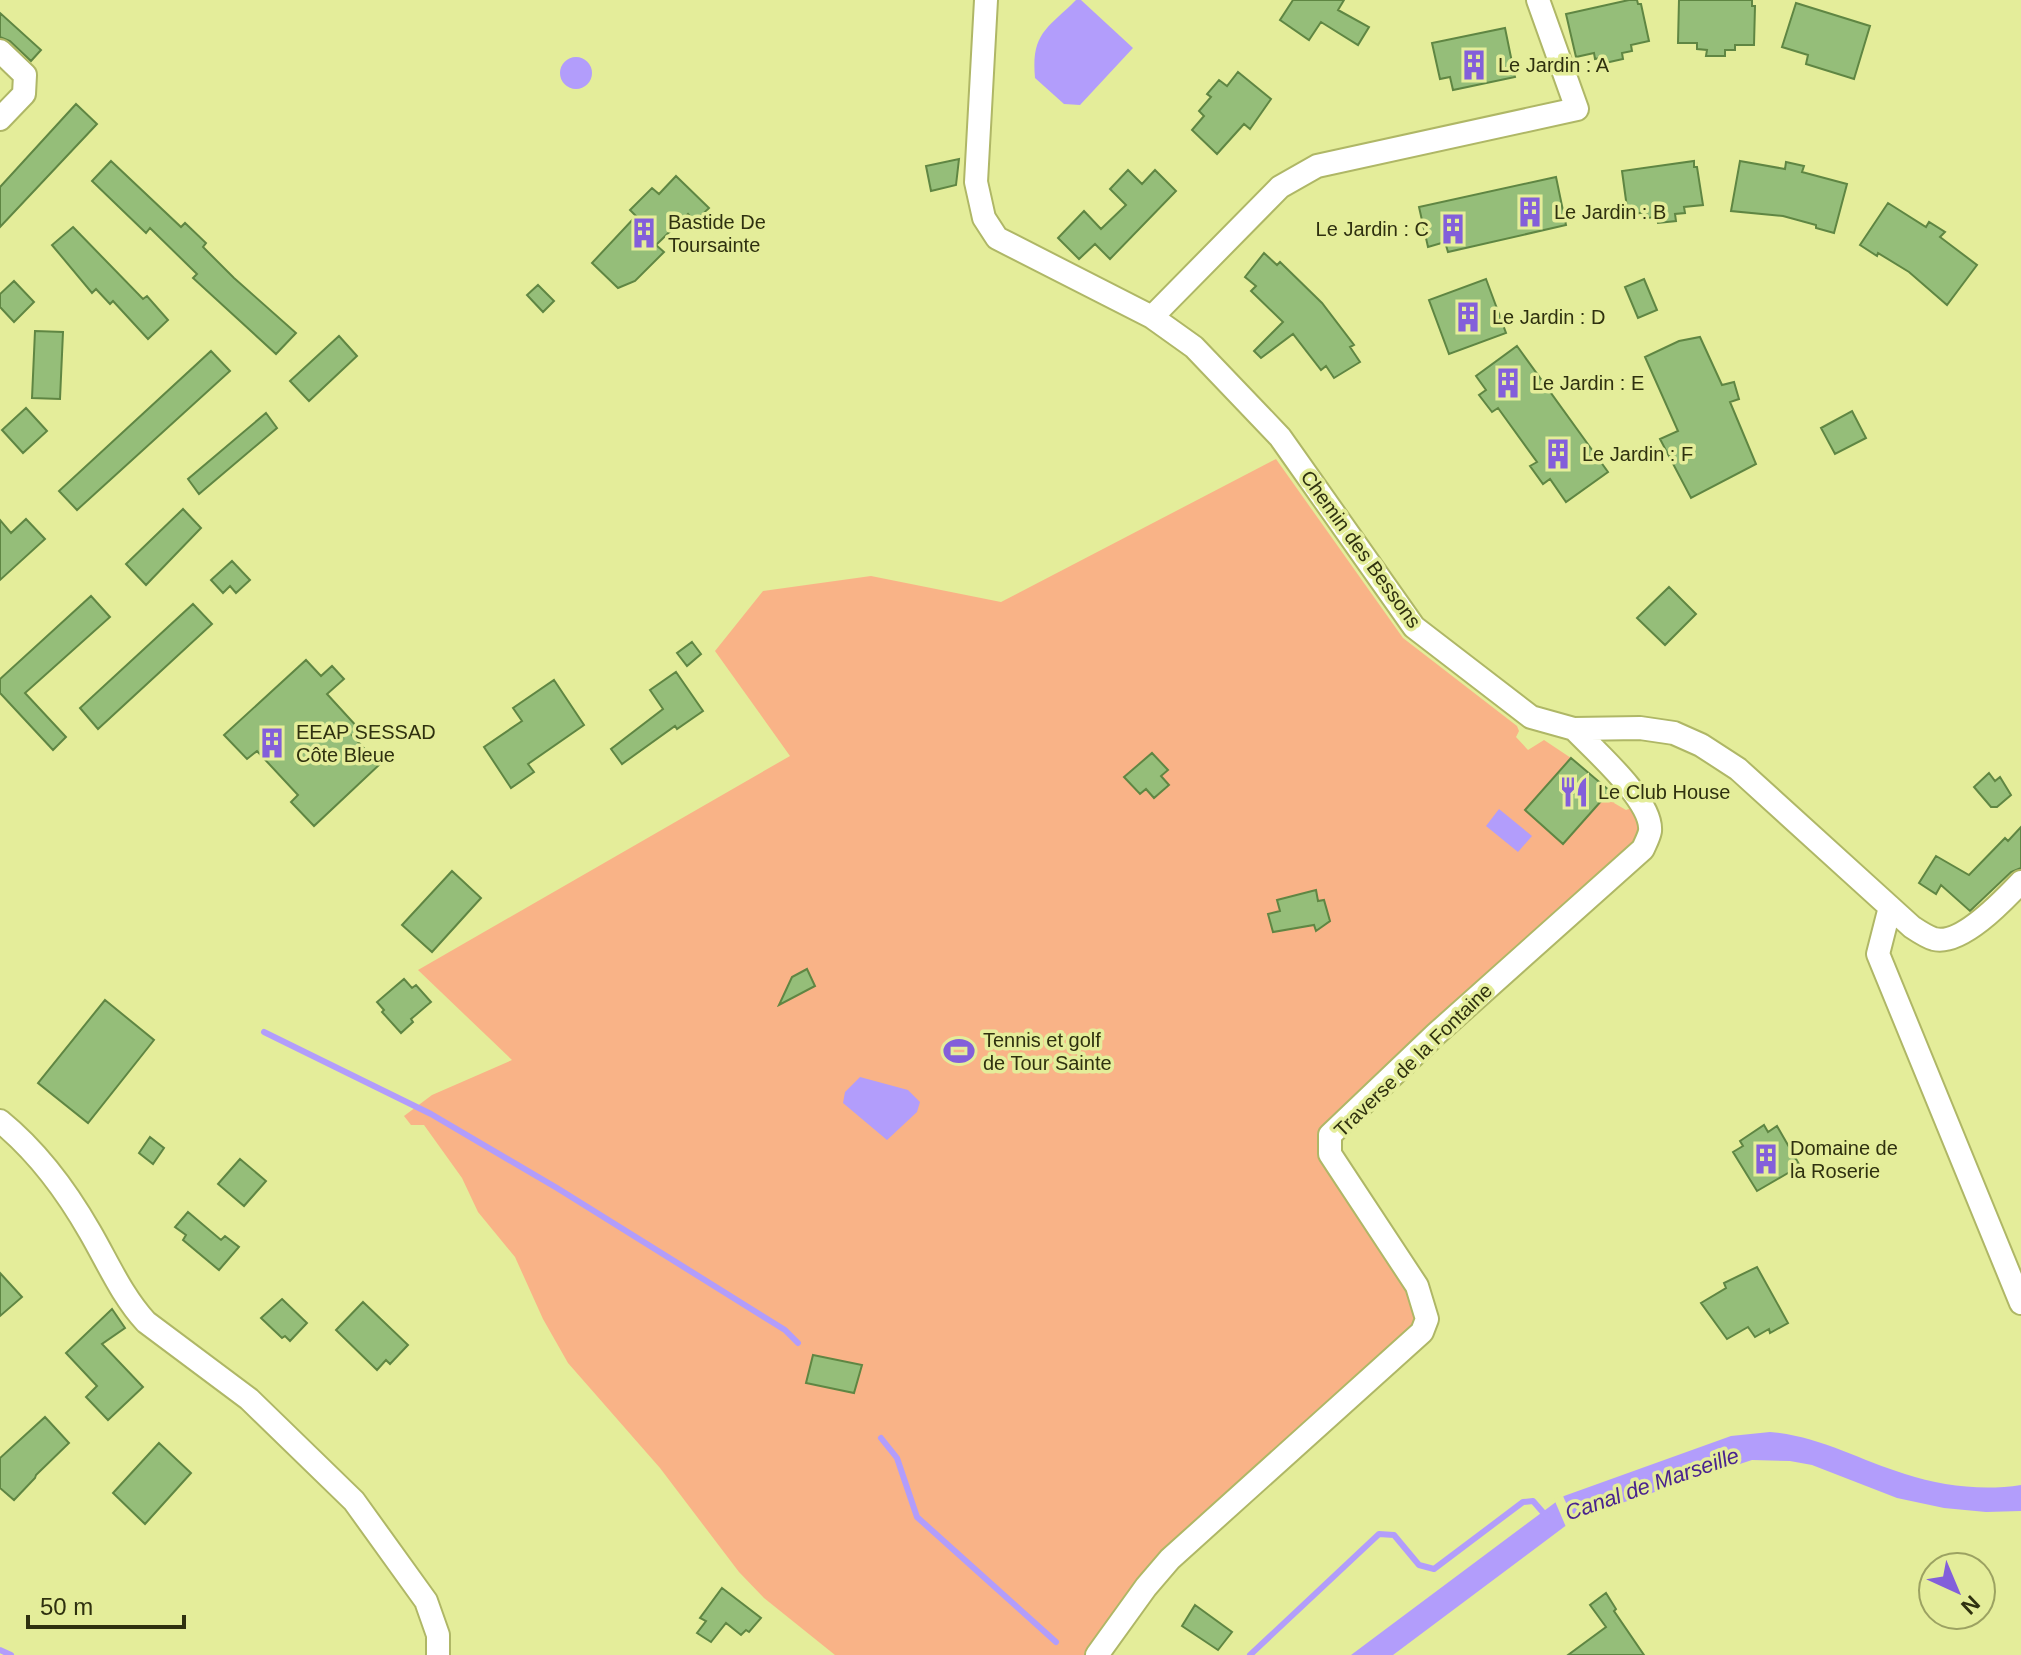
<svg xmlns="http://www.w3.org/2000/svg" width="2021" height="1655" font-family="Helvetica,sans-serif">
<style>
.green{fill:#f9b387}
.water{fill:#b29dfb}
.pier{fill:#e4ed9a}
.lines{fill:none;stroke-linecap:round;stroke-linejoin:round}
.stream{stroke:#b29dfb;stroke-width:6}
.building{fill:#95be79;stroke:#5f8643;stroke-width:2}
.minor-casing{stroke:#afb766;stroke-width:26}
.minor{stroke:#fff;stroke-width:22}
.labels{text-anchor:middle;dominant-baseline:central;stroke-width:7;stroke-linejoin:round;paint-order:stroke}
.poi-label{font-size:20px;fill:#2f310f;stroke:#e4ed9a;text-anchor:start}
.street-label{font-size:20px;fill:#2f310f;stroke:#e4ed9a}
.water-label{font-size:22px;font-style:italic;fill:#49238e;stroke:#e4ed9a}
</style>
<rect width="100%" height="100%" fill="#e4ed9a"/>
<path class="green" d="M1276 459 1403 638 1517 726 1519 731 1516 737 1528 750 1544 740 1571 758 1618 797 1614 803 1626 810 1634 807 1642 828 1639 847 1469 997H1459L1432 1021V1034L1321 1138 1410 1286 1417 1328 1289 1446 1091 1655H835L764 1598 739 1572 660 1468 568 1363 543 1319 515 1257 478 1212 462 1178 424 1125H411L404 1116 432 1095 512 1060 418 970 790 756 715 651 763 591 871 576 1001 602Z"/>
<path class="water" d="M1076 0H1081L1133 48 1080 105 1064 104 1035 78C1031 33 1047 29 1076 0Z
M560 73a16 16 0 1 1 32 0a16 16 0 1 1-32 0Z
M1499 809 1532 836 1518 852 1486 826Z
M860 1077 908 1090 920 1102 917 1112 887 1140 843 1103 845 1092Z
M1770 1432C1819 1436 1859 1460 1905 1474 1942 1486 1982 1491 2021 1485V1511L1986 1512 1944 1508 1897 1498 1812 1465 1790 1461 1752 1460 1576 1518 1393 1655H1351L1564 1496 1731 1436Z"/>
<path class="pier" d="M1563 1496 1575 1523 1566 1527 1554 1499Z"/>
<g class="lines">
<path class="stream" d="M264 1032 431 1114 557 1188 785 1330 798 1343
M881 1438 897 1458 917 1517 1056 1642
M0 1650 11 1655
M1250 1655 1379 1534 1394 1535 1419 1565 1434 1569 1523 1502 1533 1501 1547 1517"/>
</g>
<path class="building" d="M1293 0H1344L1338 10 1369 27 1358 45 1321 22 1309 40 1280 20Z
M1629 0H1637L1638 4H1641L1649 41 1631 45 1632 51 1622 53 1623 59 1605 63 1604 57 1595 59 1594 53 1576 57 1566 14Z
M1679 0H1752V6H1755L1754 45H1735V50H1725V56H1706L1707 50 1697 49V43H1678Z
M1796 3 1870 26 1854 79 1806 64 1808 55 1782 47Z
M0 13 41 50 31 61 10 41 0 37Z
M1505 28 1515 77 1453 90 1450 77 1440 79 1432 43Z
M1238 72 1271 99 1250 129 1244 124 1217 154 1192 130 1204 116 1199 111 1211 97 1207 94 1219 80 1227 86Z
M76 104 97 124 0 227V187Z
M959 159 956 185 931 191 926 166Z
M111 161 181 227 185 223 206 243 203 247 234 278 296 333 276 354 193 278 197 274 150 228 146 233 92 181Z
M1694 161V167H1697L1703 205 1684 207 1685 213 1675 214 1676 221 1658 223 1657 217 1647 218 1646 212 1628 215 1622 171Z
M1740 161 1785 169 1786 162 1804 166 1802 172 1847 184 1834 233 1816 228V225L1783 216 1731 211Z
M1128 170 1142 184 1155 170 1176 191 1110 259 1095 244 1079 259 1058 238 1084 211 1101 229 1126 205 1110 189Z
M676 176 709 208 695 222 688 214 656 245 664 252 635 281 618 288 592 263 636 216 630 210 652 188 659 194Z
M1556 177 1566 225 1448 252 1445 242 1428 247 1419 207Z
M1888 203 1926 227 1929 222 1945 232 1940 237 1977 265 1947 305 1909 272 1878 253 1877 256 1860 245Z
M73 227 143 299 147 296 168 320 148 339 113 301 110 304 96 289 92 293 52 245Z
M1264 253 1277 265 1280 262 1322 303 1354 345 1350 347 1360 362 1334 378 1326 366 1321 370 1293 334 1261 358 1254 351 1283 322 1251 291 1256 286 1245 277Z
M1486 279 1506 333 1449 354 1429 300Z
M1644 279 1657 310 1638 318 1625 287Z
M14 281 34 302 14 322 0 307V294Z
M538 285 554 301 543 312 527 295Z
M35 331 63 332 60 399 32 398Z
M339 336 357 356 309 401 290 381Z
M1700 337 1722 385 1734 382 1739 399 1730 402 1756 464 1691 498 1660 439 1678 431 1645 357 1679 341Z
M1517 346 1608 472 1566 502 1550 479 1543 484 1530 466 1537 462 1498 408 1492 412 1479 395 1486 390 1476 376Z
M211 351 230 371 77 510 59 491Z
M26 408 47 431 23 453 2 430Z
M1852 411 1866 438 1835 454 1821 428Z
M266 413 277 428 199 494 188 479Z
M183 509 201 528 146 585 126 564Z
M26 519 45 539 0 580V520L11 533Z
M232 561 250 580 236 593 230 586 223 593 211 580Z
M1669 587 1696 614 1665 645 1637 618Z
M91 596 110 617 25 693 66 737 53 750 0 693V679Z
M193 604 212 624 98 729 80 708Z
M692 642 701 654 687 666 677 653Z
M306 660 321 676 332 666 344 679 327 694 359 729 352 735 379 765 314 826 291 802 298 795 257 751 247 759 224 735Z
M676 672 703 711 677 729 675 726 622 764 611 749 663 709 650 690Z
M554 680 584 725 528 764 534 772 511 788 484 747 522 721 513 708Z
M1152 753 1168 770 1161 776 1169 785 1154 798 1146 789 1140 794 1124 777Z
M1571 758 1610 791 1563 844 1525 810Z
M1989 773 1995 781 2000 777 2011 795 1997 807H1991L1974 787Z
M2021 827V868L2011 872 1970 911 1941 885 1936 894 1919 883 1936 856 1969 875 2005 838 2008 841Z
M452 871 481 898 432 952 402 925Z
M1316 890 1318 901 1324 900 1330 921 1316 931 1314 925 1273 932 1268 914 1280 911 1277 900Z
M807 969 815 986 779 1005 792 977Z
M404 979 412 988 416 985 431 1002 411 1019 413 1022 401 1033 382 1012 384 1010 377 1002Z
M105 1000 154 1040 88 1123 38 1083Z
M1764 1125 1768 1132 1777 1126 1800 1166 1757 1191 1733 1152 1743 1146 1740 1141Z
M150 1137 164 1148 153 1164 139 1153Z
M240 1159 266 1181 244 1206 218 1184Z
M188 1212 221 1240 225 1236 239 1247 219 1270 183 1240 186 1235 175 1227Z
M1757 1267 1788 1323 1770 1333 1769 1329 1755 1337 1748 1327 1727 1339 1701 1303 1726 1288 1724 1283Z
M0 1273 22 1297 0 1316Z
M282 1299 307 1323 290 1341 285 1336 282 1338 261 1318Z
M363 1302 408 1345 390 1364 386 1360 377 1370 336 1330Z
M112 1309 125 1328 102 1344 143 1387 108 1420 86 1397 97 1386 66 1353Z
M813 1355 862 1365 854 1393 806 1383Z
M45 1417 69 1443 36 1475 35 1478 14 1500 0 1488V1458Z
M159 1443 191 1473 145 1524 113 1493Z
M722 1588 761 1618 749 1632 746 1630 741 1635 726 1623 711 1642 697 1633 706 1621 700 1618Z
M1606 1593 1616 1609 1614 1611 1644 1655H1568L1606 1627 1590 1605Z
M1195 1605 1232 1632 1218 1650 1182 1626Z"/>
<g class="lines">
<g class="minor-casing">
<path id="minor" d="M986 0 976 182 984 218 997 238 1152 317 1194 347 1280 437 1414 627 1531 717 1574 729 1640 728 1674 733 1701 745 1738 769 1912 927C1918 931 1927 937 1934 939 1961 946 2004 900 2021 882
M0 51 25 75 24 94 0 119
M1152 317 1280 187 1317 166 1577 109 1538 0
M1890 907 1878 954 2021 1303
M0 1121C38 1152 66 1190 90 1232 108 1263 122 1296 146 1322L249 1399 354 1501 426 1601 438 1635V1655
M1097 1655 1146 1587 1170 1559 1422 1332 1427 1319 1417 1286 1330 1154V1135L1436 1034 1643 849C1645 844 1649 837 1650 831 1653 801 1594 750 1574 729"/>
</g>
<use href="#minor" class="minor"/>
</g>
<defs>
<g id="building-bare" transform="scale(2.4)"><path d="M-4-6H4V6H1V3H-1V6H-4ZM-2.5-4.3h1.7v1.8h-1.7ZM.8-4.3h1.7v1.8H.8ZM-2.5-1h1.7V.8h-1.7ZM.8-1h1.7V.8H.8Z" fill="#835fda" stroke="#e4ed9a" stroke-width="2.5" paint-order="stroke"/></g>
<g id="restaurant-bare" transform="scale(2.4)"><path d="M-5-6h1v4h1v-4h1v4h1v-4h1v5L-1.5 .5V6h-2V.5L-5-1ZM5-6V6H3V1.5H1.5Q1.5-4 5-6Z" fill="#835fda" stroke="#e4ed9a" stroke-width="2.5" paint-order="stroke"/></g>
<g id="stadium-bare" transform="scale(2.4)"><path d="M0-5a6.5 5 0 1 0 0 10a6.5 5 0 1 0 0-10ZM-3.5-1.8h7v3.6h-7Z" fill="#835fda" stroke="#e4ed9a" stroke-width="2.5" paint-order="stroke"/></g>
</defs>
<g fill-rule="evenodd">
<use href="#building-bare" x="1474" y="65"/>
<use href="#building-bare" x="1530" y="212"/>
<use href="#building-bare" x="1453" y="229"/>
<use href="#building-bare" x="644" y="233"/>
<use href="#building-bare" x="1468" y="317"/>
<use href="#building-bare" x="1508" y="383"/>
<use href="#building-bare" x="1558" y="454"/>
<use href="#building-bare" x="272" y="743"/>
<use href="#restaurant-bare" x="1574" y="792"/>
<use href="#stadium-bare" x="959" y="1051"/>
<use href="#building-bare" x="1766" y="1159"/>
</g>
<g class="labels">
<g class="poi-label">
<text x="1498" y="65">Le Jardin : A</text>
<text x="1554" y="212">Le Jardin : B</text>
<text x="668" y="222">Bastide De<tspan x="668" dy="23">Toursainte</tspan></text>
<text x="1429" y="229" text-anchor="end">Le Jardin : C</text>
<text x="1492" y="317">Le Jardin : D</text>
<text x="1532" y="383">Le Jardin : E</text>
<text x="1582" y="454">Le Jardin : F</text>
<text x="296" y="732">EEAP SESSAD<tspan x="296" dy="23">Côte Bleue</tspan></text>
<text x="1598" y="792">Le Club House</text>
<text x="983" y="1040">Tennis et golf<tspan x="983" dy="23">de Tour Sainte</tspan></text>
<text x="1790" y="1148">Domaine de<tspan x="1790" dy="23">la Roserie</tspan></text>
</g>
<g class="street-label">
<text transform="translate(1361 549) rotate(54)">Chemin des Bessons</text>
<text transform="translate(1413 1060) rotate(-44)">Traverse de la Fontaine</text>
</g>
<g class="water-label">
<text transform="translate(1652 1484) rotate(-19)">Canal de Marseille</text>
</g>
</g>
<g transform="translate(1957 1591) rotate(136)"><circle r="38" fill="#e4ed9a" stroke="#9ca262" stroke-width="2"/>
<path d="M0-6L14 30L0 20L-14 30Z" fill="#835fda"/>
<text y="-12" font-size="22" font-weight="bold" text-anchor="middle" fill="#2f310f">N</text>
</g>
<path d="M28 1615v12h156v-12" fill="none" stroke="#2f310f" stroke-width="4"/>
<text x="40" y="1615" font-size="24" fill="#2f310f" stroke="#e4ed9a" stroke-width="6" paint-order="stroke">50 m</text>
</svg>
